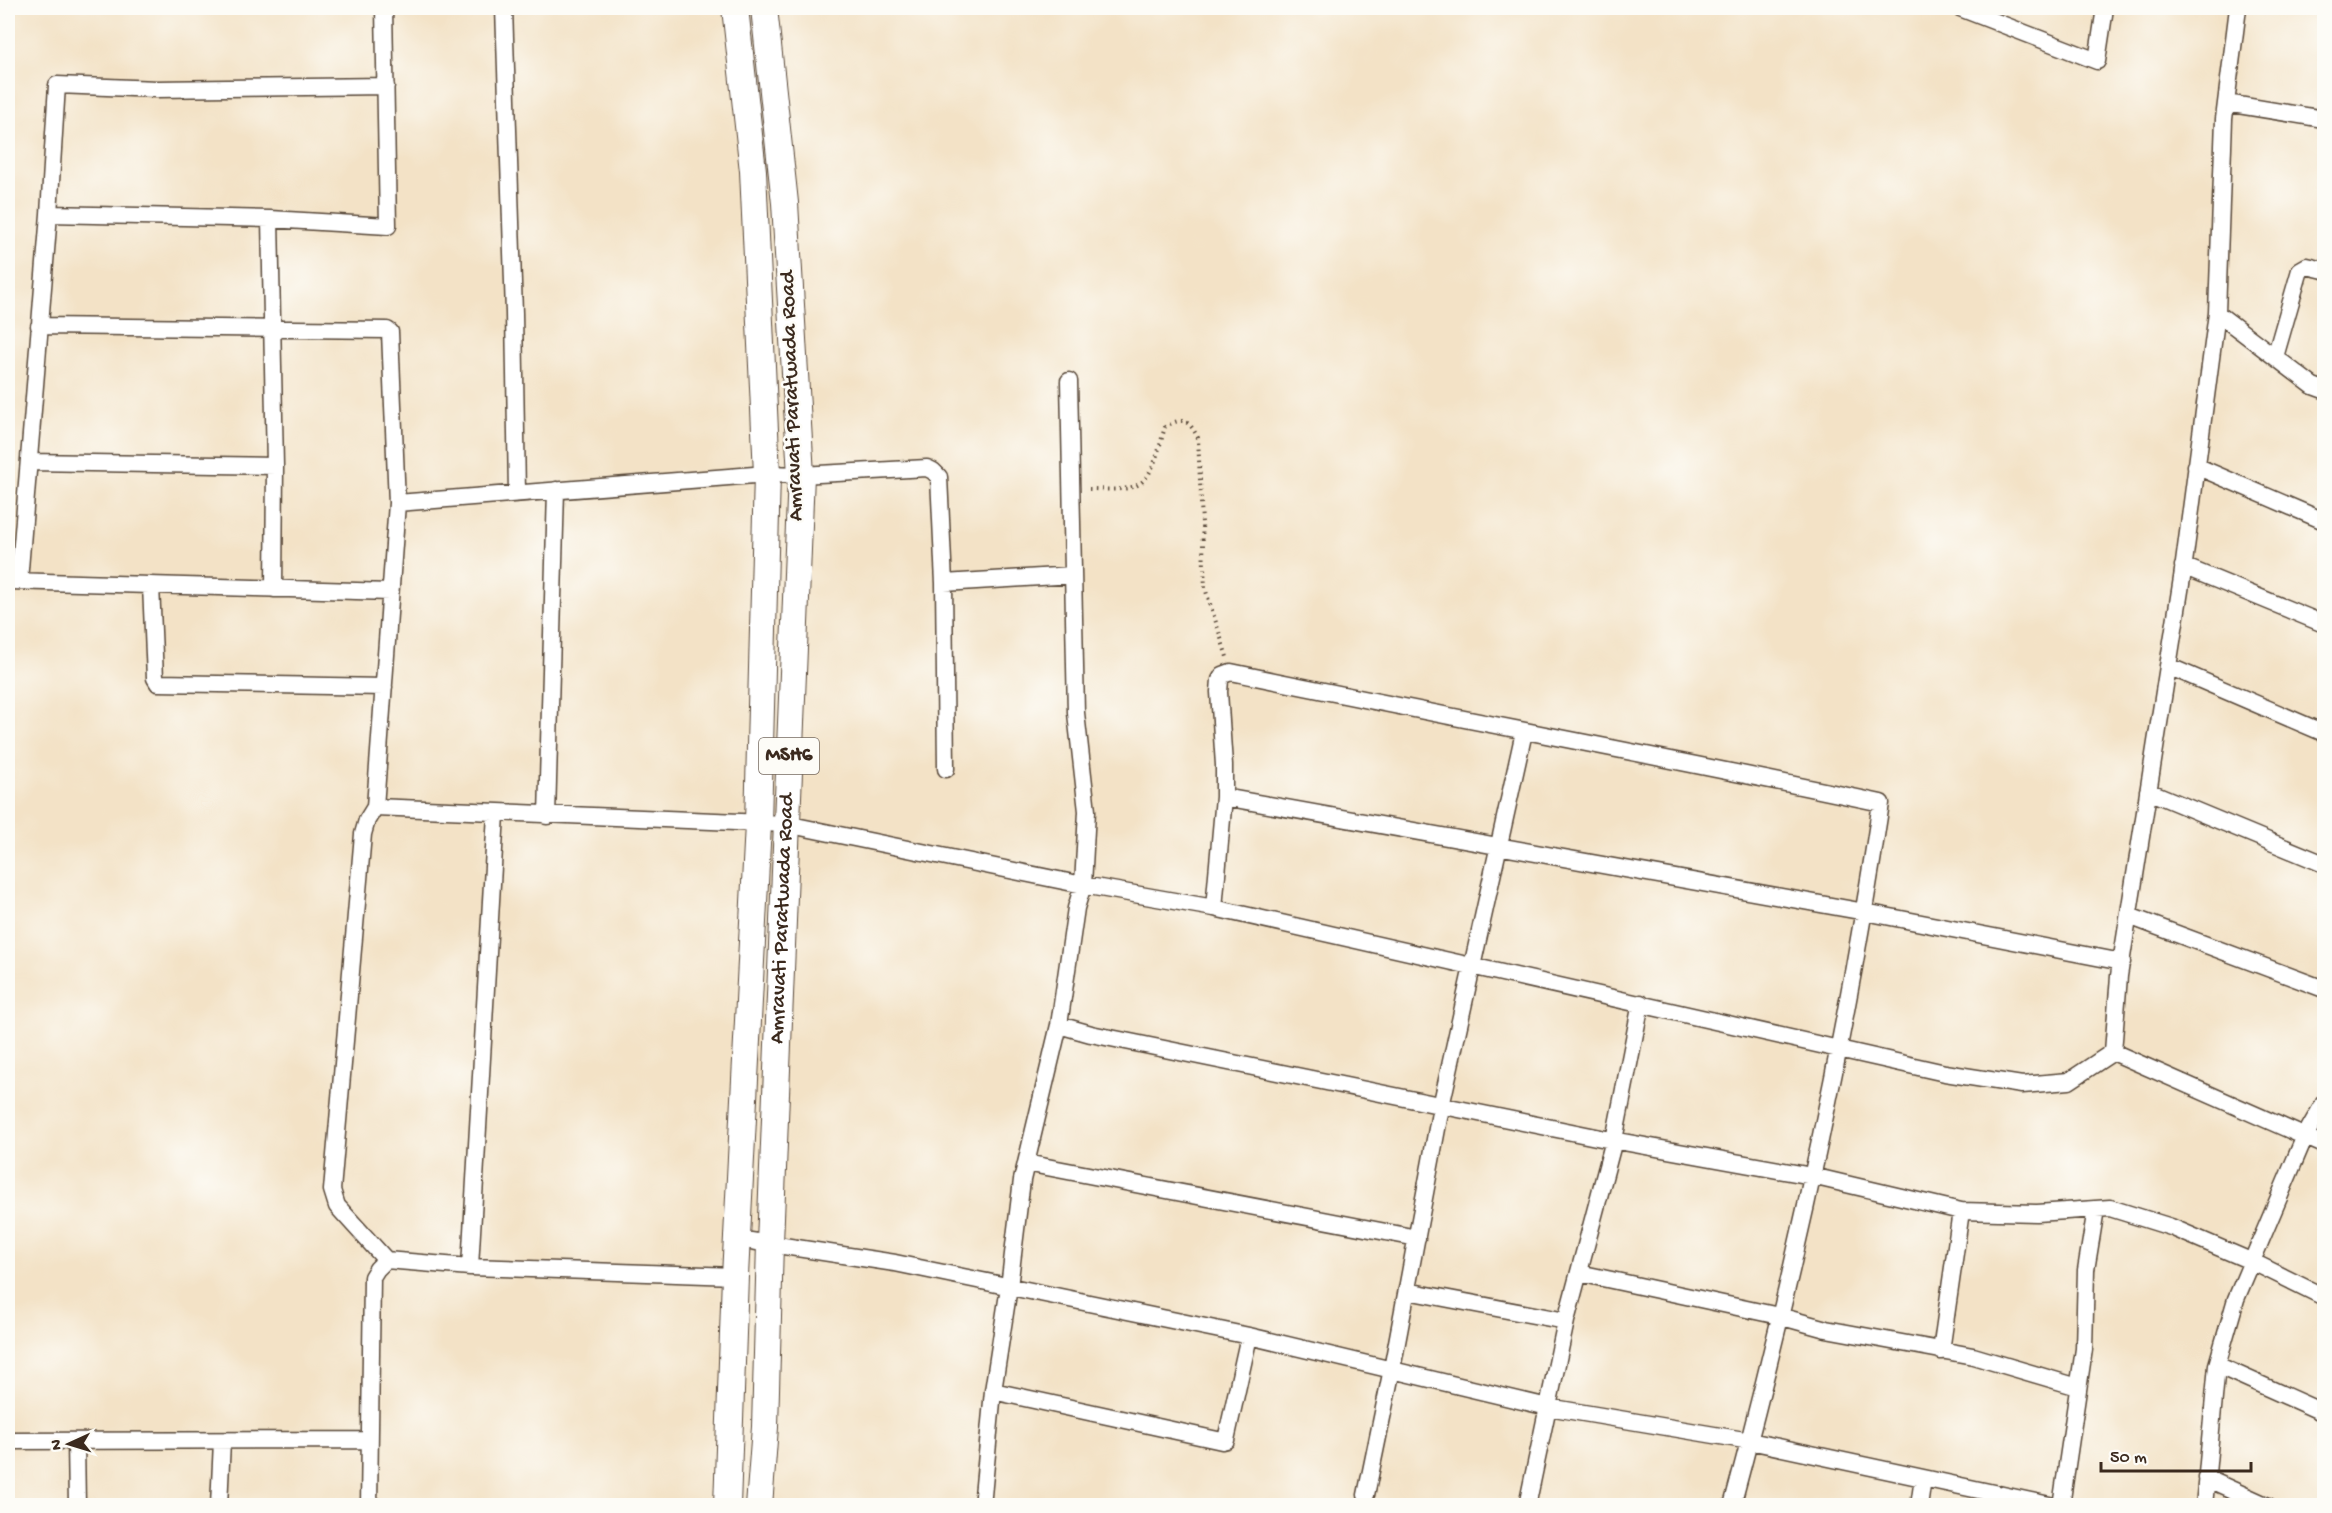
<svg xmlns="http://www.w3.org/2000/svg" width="2332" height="1513" font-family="'Gochi Hand',sans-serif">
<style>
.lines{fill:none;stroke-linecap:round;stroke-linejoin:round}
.street-casing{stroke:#574637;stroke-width:19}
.primary-casing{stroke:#574637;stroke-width:28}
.path{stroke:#574637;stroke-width:4;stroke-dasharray:1.5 4.5;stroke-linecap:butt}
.street{stroke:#fff;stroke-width:16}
.primary{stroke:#fff;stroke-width:26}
.labels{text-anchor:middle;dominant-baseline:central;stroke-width:5;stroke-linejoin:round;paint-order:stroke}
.shield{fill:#fdfcf7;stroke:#75695f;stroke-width:1.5}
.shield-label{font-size:21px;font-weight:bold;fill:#3b2a1e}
.street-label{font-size:22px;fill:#3b2a1e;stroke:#fdfcf7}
</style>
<rect width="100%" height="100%" fill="#fdfcf7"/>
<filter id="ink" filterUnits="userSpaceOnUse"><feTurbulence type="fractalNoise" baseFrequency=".0167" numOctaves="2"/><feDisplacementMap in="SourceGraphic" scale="12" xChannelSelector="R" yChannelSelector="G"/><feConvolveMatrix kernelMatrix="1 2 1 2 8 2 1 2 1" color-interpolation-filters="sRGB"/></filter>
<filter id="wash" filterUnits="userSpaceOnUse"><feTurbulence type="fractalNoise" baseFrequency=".008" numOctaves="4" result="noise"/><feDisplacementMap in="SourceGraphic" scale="24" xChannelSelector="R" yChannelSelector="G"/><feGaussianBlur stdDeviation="1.35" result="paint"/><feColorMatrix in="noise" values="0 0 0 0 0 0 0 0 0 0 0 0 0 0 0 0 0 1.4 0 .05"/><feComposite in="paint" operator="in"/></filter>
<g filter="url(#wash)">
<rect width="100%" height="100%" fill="#f3e2c6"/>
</g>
<g filter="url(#ink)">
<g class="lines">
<g class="street-casing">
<path id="street" d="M504 8 514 313 517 493
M1960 8 2097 61 2105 8
M2226 103 2324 119
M49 214 270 219 388 226 384 8
M270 219 275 466 274 589
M2217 313 2313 386 2324 390
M39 326 387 330 390 332 397 503 375 807 367 820 363 834 332 1190 337 1206 386 1260 470 1267 735 1276
M2275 357 2300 270 2307 266 2324 270
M29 462 275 466
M2196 466 2324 521
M397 503 767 474 801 475 927 468 933 471 939 477 944 583 946 769
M2183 566 2324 624
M10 581 390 592
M19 581 49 214 57 85 157 89 386 86
M944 583 1073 575
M151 585 155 678 158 683 384 687
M2168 666 2324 733
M2148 791 2324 864
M1224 797 1865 912 2122 962
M375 807 786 824 1083 885 1214 908 1945 1073 2022 1085 2069 1081 2113 1052 2119 976 2182 578 2217 313 2224 119 2238 8
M547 816 556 490
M1214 908 1224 797V765L1219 692 1220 680 1223 675 1231 672C1448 717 1665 757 1881 803 1846 1039 1794 1275 1732 1506
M2129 916 2324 989
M1059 1025 1091 1034 1601 1138 1812 1176 1961 1211 2037 1213 2110 1208 2171 1227 2253 1262 2324 1297
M2113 1052 2324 1145
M1026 1163 1417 1238
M738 1239 895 1263 1249 1336 1548 1407 1750 1441 2054 1506
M470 1267 496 814
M1579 1273 1779 1316 1826 1329 1973 1356 2078 1387
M1407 1291 1566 1321
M1941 1351 1961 1211
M2217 1365 2324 1413
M993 1391 1222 1441 1226 1440 1249 1336
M8 1441 369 1440
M76 1441 77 1506
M2206 1478 2268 1506
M1366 1495 1392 1369 1442 1102 1524 732
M219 1506 222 1441
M369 1506 372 1277 377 1269 386 1260
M982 1506 993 1391 1009 1287 1022 1180 1059 1025 1076 908 1083 885 1087 811 1076 713 1069 381
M1527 1506 1566 1321 1614 1140 1641 1003
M1919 1506 1923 1478
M2061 1506 2084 1349 2086 1270 2096 1209
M2204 1506 2217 1365 2236 1299 2305 1136 2324 1103"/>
</g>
<g class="primary-casing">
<g id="primary">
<path d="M727 1506 735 1276 758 824 767 474 753 171 735 8"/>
<path id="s1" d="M759 1506 765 1427 770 1243 801 475 785 203 764 8"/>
</g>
</g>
<path class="path" d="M1089 489C1102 489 1119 491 1132 487 1154 482 1159 446 1165 427 1183 416 1189 420 1198 438L1205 588 1227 657"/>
<use href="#street" class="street"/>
<use href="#primary" class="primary"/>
</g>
</g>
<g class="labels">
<rect class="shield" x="759" y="738" width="60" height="36" rx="4.5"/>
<g class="shield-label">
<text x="789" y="756">MSH6</text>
</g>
<g class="street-label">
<text transform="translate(793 396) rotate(-92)">Amravati Paratwada Road</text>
<text stroke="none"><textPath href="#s1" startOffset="588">Amravati Paratwada Road</textPath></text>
</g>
</g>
<rect width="2332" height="1513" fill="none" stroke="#fdfcf7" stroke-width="30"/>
<g transform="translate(69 1444) rotate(266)" stroke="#fdfcf7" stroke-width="4.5" paint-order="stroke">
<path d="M0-4.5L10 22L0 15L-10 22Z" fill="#3b2a1e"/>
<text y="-9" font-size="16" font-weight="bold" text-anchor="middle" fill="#3b2a1e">N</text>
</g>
<path d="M2101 1462v9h150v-9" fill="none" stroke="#3b2a1e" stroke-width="3"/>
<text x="2110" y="1462" font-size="18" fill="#3b2a1e" stroke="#fdfcf7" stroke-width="4.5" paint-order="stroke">50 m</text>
</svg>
